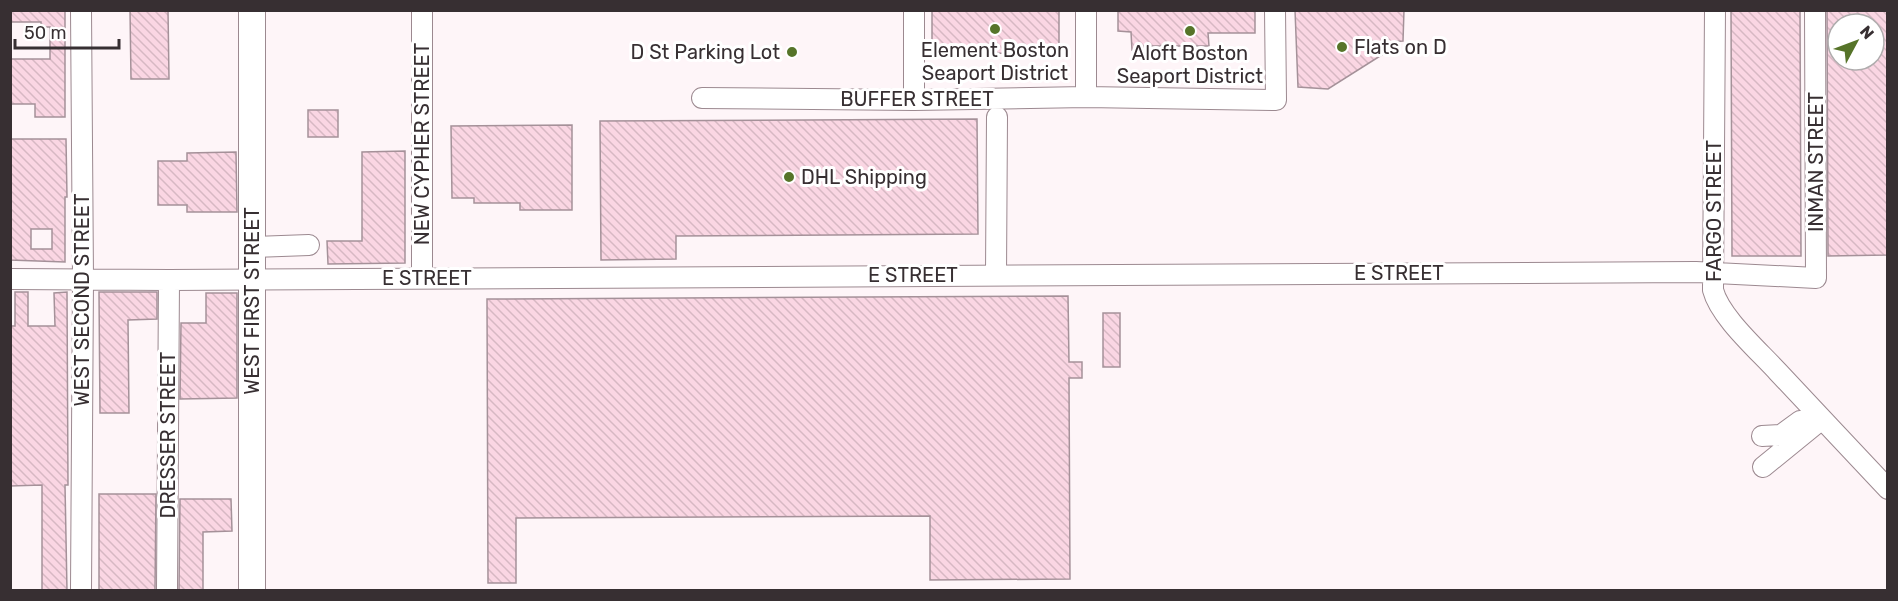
<svg xmlns="http://www.w3.org/2000/svg" width="1898" height="601" font-family="Rubik,sans-serif">
<style>
.building{fill:url(#building-back-hatch);stroke:#a59199;stroke-width:1.5;fill-rule:evenodd}
.lines{fill:none;stroke-linecap:round;stroke-linejoin:round}
.minor-casing{stroke:#9c8990;stroke-width:22}
.major-casing{stroke:#9c8990;stroke-width:28}
.minor{stroke:#fff;stroke-width:20}
.major{stroke:#fff;stroke-width:26}
.poi-dot{fill:#567429;stroke:#fff;stroke-width:2}
.labels{text-anchor:middle;dominant-baseline:central;stroke-width:6;stroke-linejoin:round;paint-order:stroke}
.poi-label{font-size:20px;fill:#372f32;stroke:#fff;text-anchor:start}
.street-label{font-size:20px;fill:#372f32;stroke:#fff}
</style>
<defs>
<pattern id="building-back-hatch" width="6" height="6" patternUnits="userSpaceOnUse" patternTransform="scale(1.5)"><rect width="6" height="6" fill="#fad6e3"/><path d="M-1 5l2 2M0 0l6 6M5-1l2 2" fill="none" stroke="#d7b8c3"/></pattern>
</defs>
<rect width="100%" height="100%" fill="#fef5f8"/>
<path class="building" d="M10 10H65V117H35V104H10V59H50V27H41V22H10Z
M130 10H168L169 79H131Z
M932 10H1059V55L959 52 932 48Z
M1118 10H1255V33H1208L1209 46H1144V51L1132 50 1131 32 1118 31Z
M1295 10H1404L1403 41 1388 42V51L1328 89 1298 87Z
M1731 10H1800L1801 256H1732Z
M1827 10H1887V255L1828 256ZM1838 24H1874V60H1838Z
M308 110H338V137H308Z
M977 119 978 234 676 236V259L601 260 600 121Z
M572 125V210H520V203H474V198H452L451 126Z
M10 139H66L67 197H65V262L10 260ZM31 229H52V249H31Z
M405 151V263L328 264 327 241H362V152Z
M236 152 237 212H187V205H158V161H187V153Z
M15 292H28V326H55L54 293 67 292 68 485H65L67 591H42V485L10 486V326H15Z
M99 292H157V319L128 320 129 413H100Z
M206 293H237V398L180 399 181 323H206Z
M1068 296 1069 362H1082V378H1069L1070 579 930 580V516L516 518V583H488L487 299Z
M1103 313H1120V367H1103Z
M99 494H156L155 591H99Z
M180 499H231L232 531 203 532V591H179Z"/>
<g class="lines">
<g class="minor-casing">
<path id="minor" d="M914 10V100
M1715 10 1713 290C1720 317 1758 350 1778 372 1815 411 1851 450 1888 489
M1086 97V10
M702 98 914 100 1086 97 1276 100 1275 10
M252 247 309 245
M996 275 997 117
M422 278V10
M10 279 169 280 1696 272 1816 278 1815 10
M1762 436 1781 435 1800 421
M1763 467 1822 419
M81 590 83 279 81 10
M167 590 169 280"/>
</g>
<g class="major-casing">
<path id="major" d="M252 590V10"/>
</g>
<use href="#minor" class="minor"/>
<use href="#major" class="major"/>
</g>
<g class="poi-dot">
<circle cx="995" cy="29" r="6"/>
<circle cx="1190" cy="31" r="6"/>
<circle cx="1342" cy="47" r="6"/>
<circle cx="792" cy="52" r="6"/>
<circle cx="789" cy="177" r="6"/>
</g>
<g class="labels">
<g class="poi-label">
<text x="1354" y="47">Flats on D</text>
<text x="995" y="50" text-anchor="middle">Element Boston<tspan x="995" dy="23">Seaport District</tspan></text>
<text x="780" y="52" text-anchor="end">D St Parking Lot</text>
<text x="1190" y="53" text-anchor="middle">Aloft Boston<tspan x="1190" dy="23">Seaport District</tspan></text>
<text x="801" y="177">DHL Shipping</text>
</g>
<g class="street-label">
<text x="917" y="99">BUFFER STREET</text>
<text transform="translate(422 144) rotate(-90)">NEW CYPHER STREET</text>
<text transform="translate(1816 162) rotate(-90)">INMAN STREET</text>
<text transform="translate(1714 211) rotate(-90)">FARGO STREET</text>
<text x="1399" y="273">E STREET</text>
<text x="913" y="275">E STREET</text>
<text x="427" y="278">E STREET</text>
<text transform="translate(82 300) rotate(-90)">WEST SECOND STREET</text>
<text transform="translate(252 301) rotate(-90)">WEST FIRST STREET</text>
<text transform="translate(168 435) rotate(-90)">DRESSER STREET</text>
</g>
</g>
<rect width="1898" height="601" fill="none" stroke="#372f32" stroke-width="24"/>
<g transform="translate(1856 42) rotate(49)"><circle r="28" fill="#ffffff" stroke="#afacad" stroke-width="1.5"/>
<path d="M0-4.5L10 22L0 15L-10 22Z" fill="#567429"/>
<text y="-9" font-size="16" font-weight="bold" text-anchor="middle" fill="#372f32">N</text>
</g>
<path d="M15 39v9h104v-9" fill="none" stroke="#372f32" stroke-width="3"/>
<text x="24" y="39" font-size="18" fill="#372f32" stroke="#ffffff" stroke-width="4.5" paint-order="stroke">50 m</text>
</svg>
